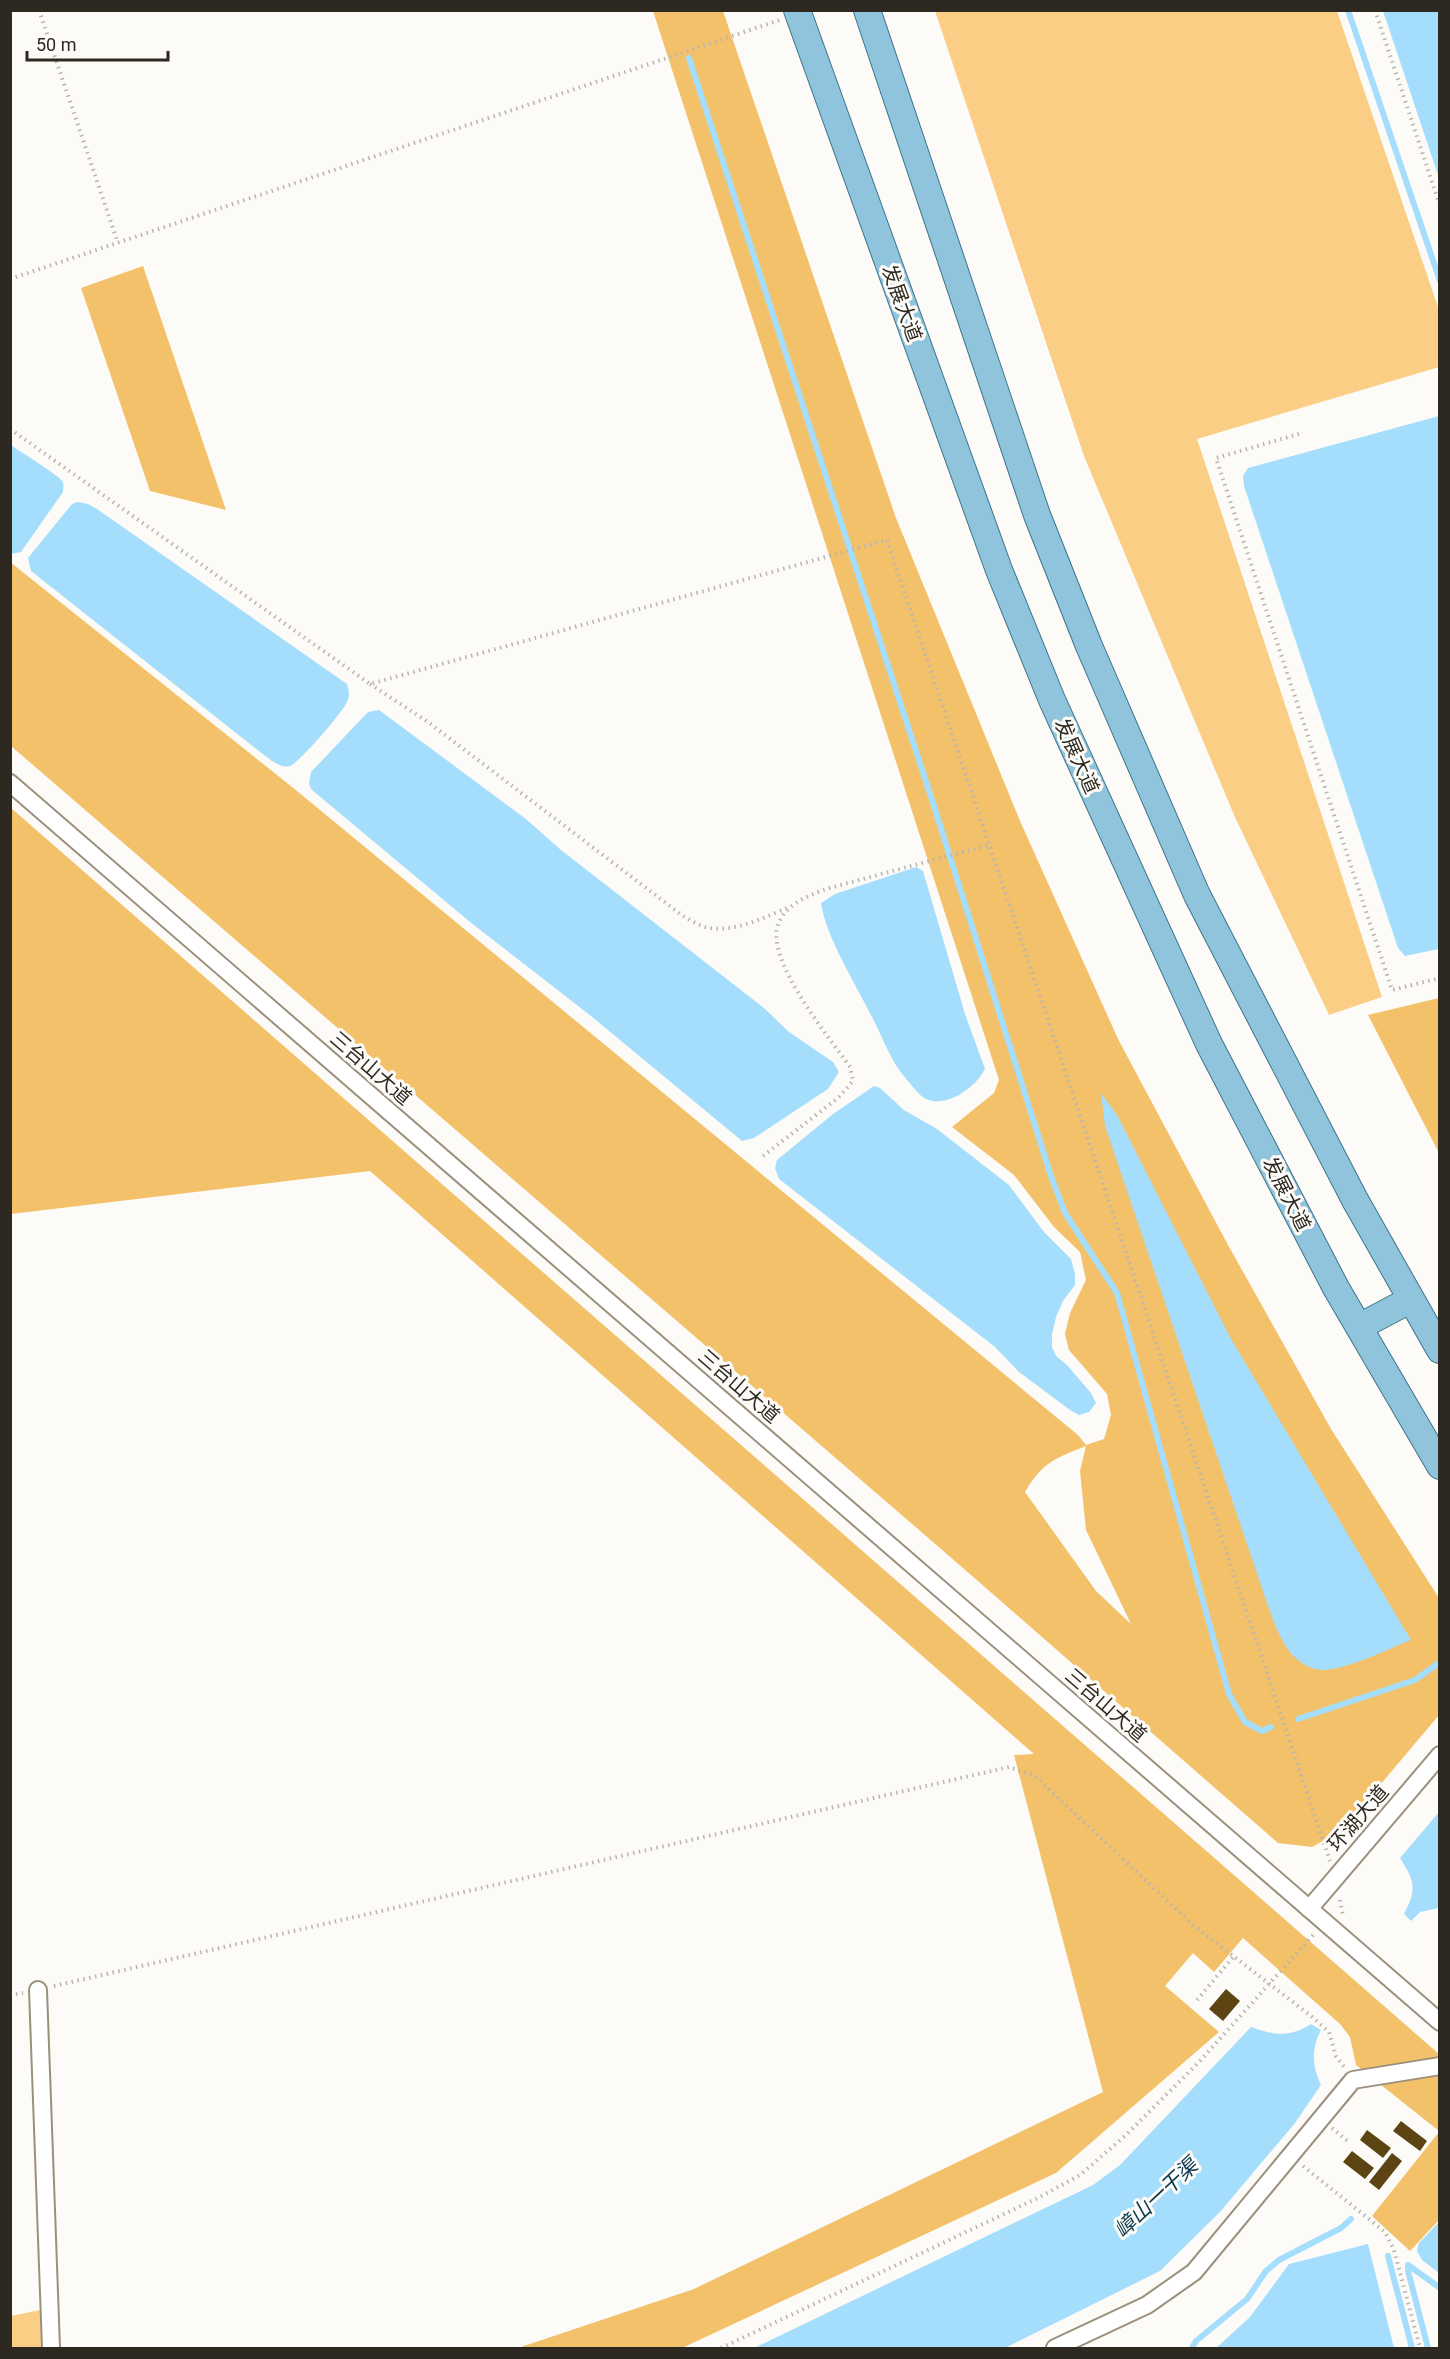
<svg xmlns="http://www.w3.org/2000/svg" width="1450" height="2359" font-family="Roboto,'Noto Sans SC',sans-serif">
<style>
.green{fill:#facf85}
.forest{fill:#f2c169;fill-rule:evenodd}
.water{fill:#a5defc}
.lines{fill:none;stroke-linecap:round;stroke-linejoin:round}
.stream{stroke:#a5defc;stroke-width:6}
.building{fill:#5c4413}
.street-casing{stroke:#9b907c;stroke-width:20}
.primary-casing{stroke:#3d748b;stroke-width:28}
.path{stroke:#b8b5b0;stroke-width:4;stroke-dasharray:1.5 4.5;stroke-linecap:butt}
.street{stroke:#fff;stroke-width:16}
.primary{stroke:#8fc4dc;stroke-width:26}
.labels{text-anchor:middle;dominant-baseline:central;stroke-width:6;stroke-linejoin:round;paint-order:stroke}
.street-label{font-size:20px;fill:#2d2921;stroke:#fdfbf7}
.water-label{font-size:21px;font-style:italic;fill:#09394d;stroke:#fdfbf7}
</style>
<rect width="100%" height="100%" fill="#fdfbf7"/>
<path class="green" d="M935 11H1337L1439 310V367L1197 439 1382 997 1329 1015 1234 815 1084 456Z
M40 2310 42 2348H11V2316Z"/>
<path class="forest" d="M653 11H723L896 518 1020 821 1118 1039 1228 1245 1331 1429 1439 1598V1715L1348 1823 1337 1833 1312 1847 1278 1843 948 1555 11 746 10 562 297 791 1078 1435 1086 1445 1104 1439 1111 1415 1107 1394 1069 1350 1065 1334 1070 1313 1086 1280 1080 1252 1054 1227 1014 1175 952 1127 994 1093 999 1080ZM1086 1446 1080 1471 1086 1530 1131 1624 1096 1591 1025 1492C1042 1463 1055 1458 1086 1446Z
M143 266 226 510 150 491 81 288Z
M11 808 1439 2054V2131L1356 2065 1350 2037 1340 2024 1243 1938 1214 1972 1193 1953 1165 1986 1219 2032 1056 2173 682 2348H518L694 2289 1103 2092 1014 1755 1034 1754 370 1171 11 1214Z
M1439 998H1440L1439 1153 1368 1015Z
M1439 2132V2220L1410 2251 1372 2216Z"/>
<path class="water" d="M1383 11H1439V178Z
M1439 416V949L1405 956 1398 948 1244 486 1243 476 1248 468Z
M11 445C19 451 60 476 63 482 64 485 63 488 63 492L21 552 11 554Z
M78 502 88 504 97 509 347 684C349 690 350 695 347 702 343 712 299 763 290 766 281 769 271 760 264 755L31 571 28 558 72 504Z
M379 710 526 819 561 850 764 1008 789 1032 833 1062 839 1072 828 1089 754 1138 742 1141 591 1016 470 922 312 790 309 784 311 772 368 712Z
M916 867 923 871 965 1014 985 1069C976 1087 946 1110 924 1098 918 1094 904 1076 899 1070 889 1055 882 1037 874 1021 858 988 826 938 821 903L835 894Z
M874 1086 880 1088 904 1110 937 1129 1009 1185 1044 1232 1071 1259 1075 1274V1285L1063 1301 1056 1317 1052 1334V1347L1056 1356 1067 1365 1091 1393 1096 1403 1089 1412 1079 1415 1070 1410 1019 1372 995 1347 779 1179 775 1168 777 1160 833 1114Z
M1101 1093 1117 1115 1231 1339 1411 1640C1388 1649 1346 1670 1323 1670 1307 1670 1293 1658 1285 1645 1277 1632 1272 1617 1267 1603L1105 1126Z
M1439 1812V1908L1420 1912 1411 1921 1404 1914C1417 1889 1415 1882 1400 1858Z
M1311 2024 1321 2030C1311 2049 1312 2066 1321 2085L1295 2123 1220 2212 1160 2271 1005 2348H754L1093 2185 1120 2165 1251 2027C1274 2035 1289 2038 1311 2024Z
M1439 2222V2273L1422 2260 1417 2251 1419 2243Z
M1368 2244 1394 2348H1216L1250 2317 1289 2264Z"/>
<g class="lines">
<path class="stream" d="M1348 10 1440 281
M689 58 933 803 1051 1176 1065 1213 1117 1293 1229 1694 1245 1722 1262 1731 1271 1727
M1298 1719 1415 1680 1440 1662
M1388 2256 1412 2348
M1192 2348 1196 2341 1247 2299 1266 2271 1279 2260 1341 2228 1351 2219
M1428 2348 1408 2271V2265L1440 2288"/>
</g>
<path class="building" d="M1226 1989 1240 2001 1223 2021 1209 2009Z
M1401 2121 1427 2141 1420 2151 1393 2131Z
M1367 2130 1391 2148 1383 2158 1360 2140Z
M1352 2151 1374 2168 1365 2179 1343 2162Z
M1392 2153 1402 2161 1379 2190 1369 2182Z"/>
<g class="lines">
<g class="street-casing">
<path id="street" d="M10 783 1440 2022
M1309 1909 1440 1755
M38 1990 51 2348
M1055 2348 1147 2305 1194 2272 1353 2080 1440 2066"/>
</g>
<g class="primary-casing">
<path id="primary" d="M797 10 999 570 1052 700 1209 1044 1336 1288 1440 1466
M867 10 1037 515 1089 646 1197 895 1355 1200 1440 1350
M1359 1327 1410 1300"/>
</g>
<path class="path" d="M39 10 118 243
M1375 10 1440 206
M10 279 780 20
M10 429 370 684 887 540 1330 1861
M1299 434 1216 458 1392 990 1440 978
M370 684 428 722 683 916C690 920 698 925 705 927 733 934 765 917 789 907
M763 1156 838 1098 853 1081 850 1067C830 1038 762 957 779 922 788 903 808 896 826 889L989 845
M1340 1900 1343 1916
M54 1986 1009 1767 1035 1776 1193 1925 1311 2016 1329 2032 1336 2056 1344 2067
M10 1995 23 1993
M1197 2000 1234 1956
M1332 2128 1350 2143
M1303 2166 1385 2232 1394 2250 1420 2348
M721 2348 1040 2197 1080 2175 1126 2135 1200 2061 1314 1934"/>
<use href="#street" class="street"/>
<use href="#primary" class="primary"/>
</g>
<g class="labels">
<g class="street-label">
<text transform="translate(902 303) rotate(70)">发展大道</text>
<text transform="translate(1077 756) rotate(66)">发展大道</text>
<text transform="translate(371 1068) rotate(41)">三台山大道</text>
<text transform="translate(1287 1194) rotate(63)">发展大道</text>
<text transform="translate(739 1386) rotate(41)">三台山大道</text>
<text transform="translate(1106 1705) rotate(41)">三台山大道</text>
<text transform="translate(1358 1818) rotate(-49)">环湖大道</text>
</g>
<g class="water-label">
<text transform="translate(1156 2198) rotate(-43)">嶂山一干渠</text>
</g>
</g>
<rect width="1450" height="2359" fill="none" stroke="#2d2921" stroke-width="24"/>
<path d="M27 51v9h141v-9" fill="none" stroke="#2d2921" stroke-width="3"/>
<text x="36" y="51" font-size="18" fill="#2d2921" stroke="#fdfbf7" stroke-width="4.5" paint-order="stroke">50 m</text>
</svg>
